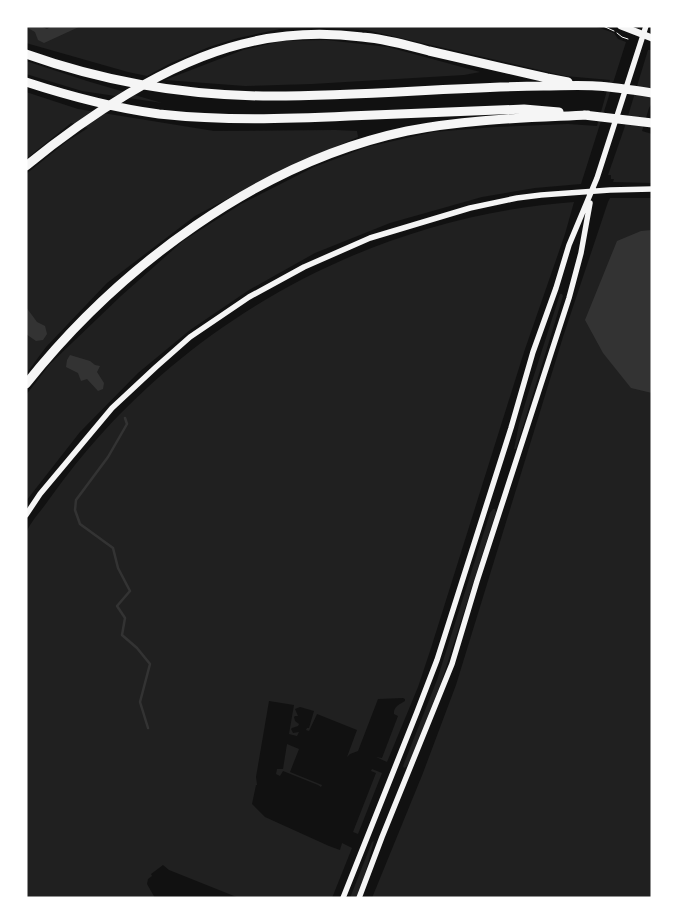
<svg xmlns="http://www.w3.org/2000/svg" width="678" height="924" font-family="'Sofia Sans Condensed',sans-serif">
<style>
.green{fill:#202020}
.water{fill:#333}
.lines{fill:none;stroke-linecap:round;stroke-linejoin:round}
.stream{stroke:#333;stroke-width:2.5}
.path{stroke:#f5f5f5;stroke-width:1}
.tertiary{stroke:#f5f5f5;stroke-width:5.5}
.secondary{stroke:#f5f5f5;stroke-width:7}
.motorway{stroke:#f5f5f5;stroke-width:9}
</style>
<rect width="100%" height="100%" fill="#111"/>
<path class="green" d="M26 26H594L614 33 618 39 626 42 581 184 535 188 482 197 390 223 315 253 249 290 190 330 138 373 80 432 26 501V395L50 364 121 296 183 241 241 204 314 167 367 147 433 132 495 127 568 124 597 126 610 80 565 76 366 30 323 28 280 29 238 38 209 47 171 63 147 76 128 72 26 43Z
M326 40 388 47 480 72 464 75 312 84 245 86 165 80 243 50 282 41Z
M648 50H652V103L649 108 642 131 652 134V183L613 182 614 179H611V175H608L624 129Z
M26 61 87 81 162 103 82 91 26 74Z
M26 92 78 109 214 131 335 130 357 131 358 137 276 173 195 216 107 283 46 347 26 374V174L66 142 88 128 71 123 26 159Z
M610 198H652V898H372L423 773 456 685 563 337 608 202Z
M574 202 565 234 524 352 431 648 418 687 387 762 376 757 382 758 398 716 394 714C393 707 400 704 405 701V699L403 698 378 699 358 751 350 754 347 757 357 730 317 714 309 731 306 730 307 728H309L314 711 300 707 295 709 298 716H295L294 717 295 721 299 724 298 726 292 728 291 729 293 733 299 732 297 736 289 734 294 705 269 701 256 777 257 785H256L252 804 265 817 329 846 340 850 342 843 352 848 332 898H239L169 870 163 865 151 874 152 876 148 879 147 884 155 898H26C26 803 26 708 26 613 26 594 26 575 26 556 26 549 24 538 27 531 31 522 39 513 45 505 61 483 77 461 96 440 217 303 391 215 574 202Z
M560 294H562L563 296 516 449H514L519 424 528 394Z
M493 509H495L496 512 441 683 410 761 406 767 404 768 403 766 437 680 490 513Z
M287 744 299 749 290 772 322 785 321 787 318 785 283 771 280 776 276 774 277 769H283Z
M372 769 382 773 358 834 353 832 376 773 371 771Z
M374 841 364 877 356 898H350L372 842Z"/>
<path class="water" d="M26 26H40L47 29 52 26H81L44 43 38 40 35 32 26 27Z
M652 230V393L631 388 603 353 585 320 617 241 641 231Z
M26 307 37 322 45 326 47 334 43 340 36 341 26 334Z
M70 355 90 361 95 365 100 366 97 372 104 383 103 389 98 391 87 379 81 381 78 373 66 367 67 360Z"/>
<g class="lines">
<path class="stream" d="M125 418 127 424 108 457 76 500 75 510 80 524 113 548 118 568 130 591 117 606 125 618 122 635 137 648 150 664 140 702 148 728"/>
<path class="path" d="M603 26 614 31
M617 33 622 37 628 39"/>
<path class="tertiary" d="M26 515 40 494 112 408 156 367 190 337 249 297 304 267 370 238 470 208 517 198 541 195 610 190 652 189
M343 898 417 712 437 660 511 428 533 352 556 288 569 245 597 178 646 26
M359 898 382 837 452 664 477 581 569 298 581 253 590 203"/>
<path class="secondary" d="M621 26 652 38"/>
<path class="motorway" d="M26 54C102 81 183 95 263 96 356 97 449 87 543 86 560 86 578 85 596 86 614 87 633 90 652 93
M26 82C69 96 114 108 159 114 223 121 286 119 349 116 408 114 466 111 524 109L559 112
M584 115 652 123
M26 166C86 117 166 63 242 44 281 34 322 32 362 37 385 39 407 45 429 51 468 60 507 69 547 78L568 82
M26 384C119 267 259 162 407 131 467 119 528 118 588 115"/>
</g>
<rect width="678" height="924" fill="none" stroke="#ffffff" stroke-width="55"/>
</svg>
